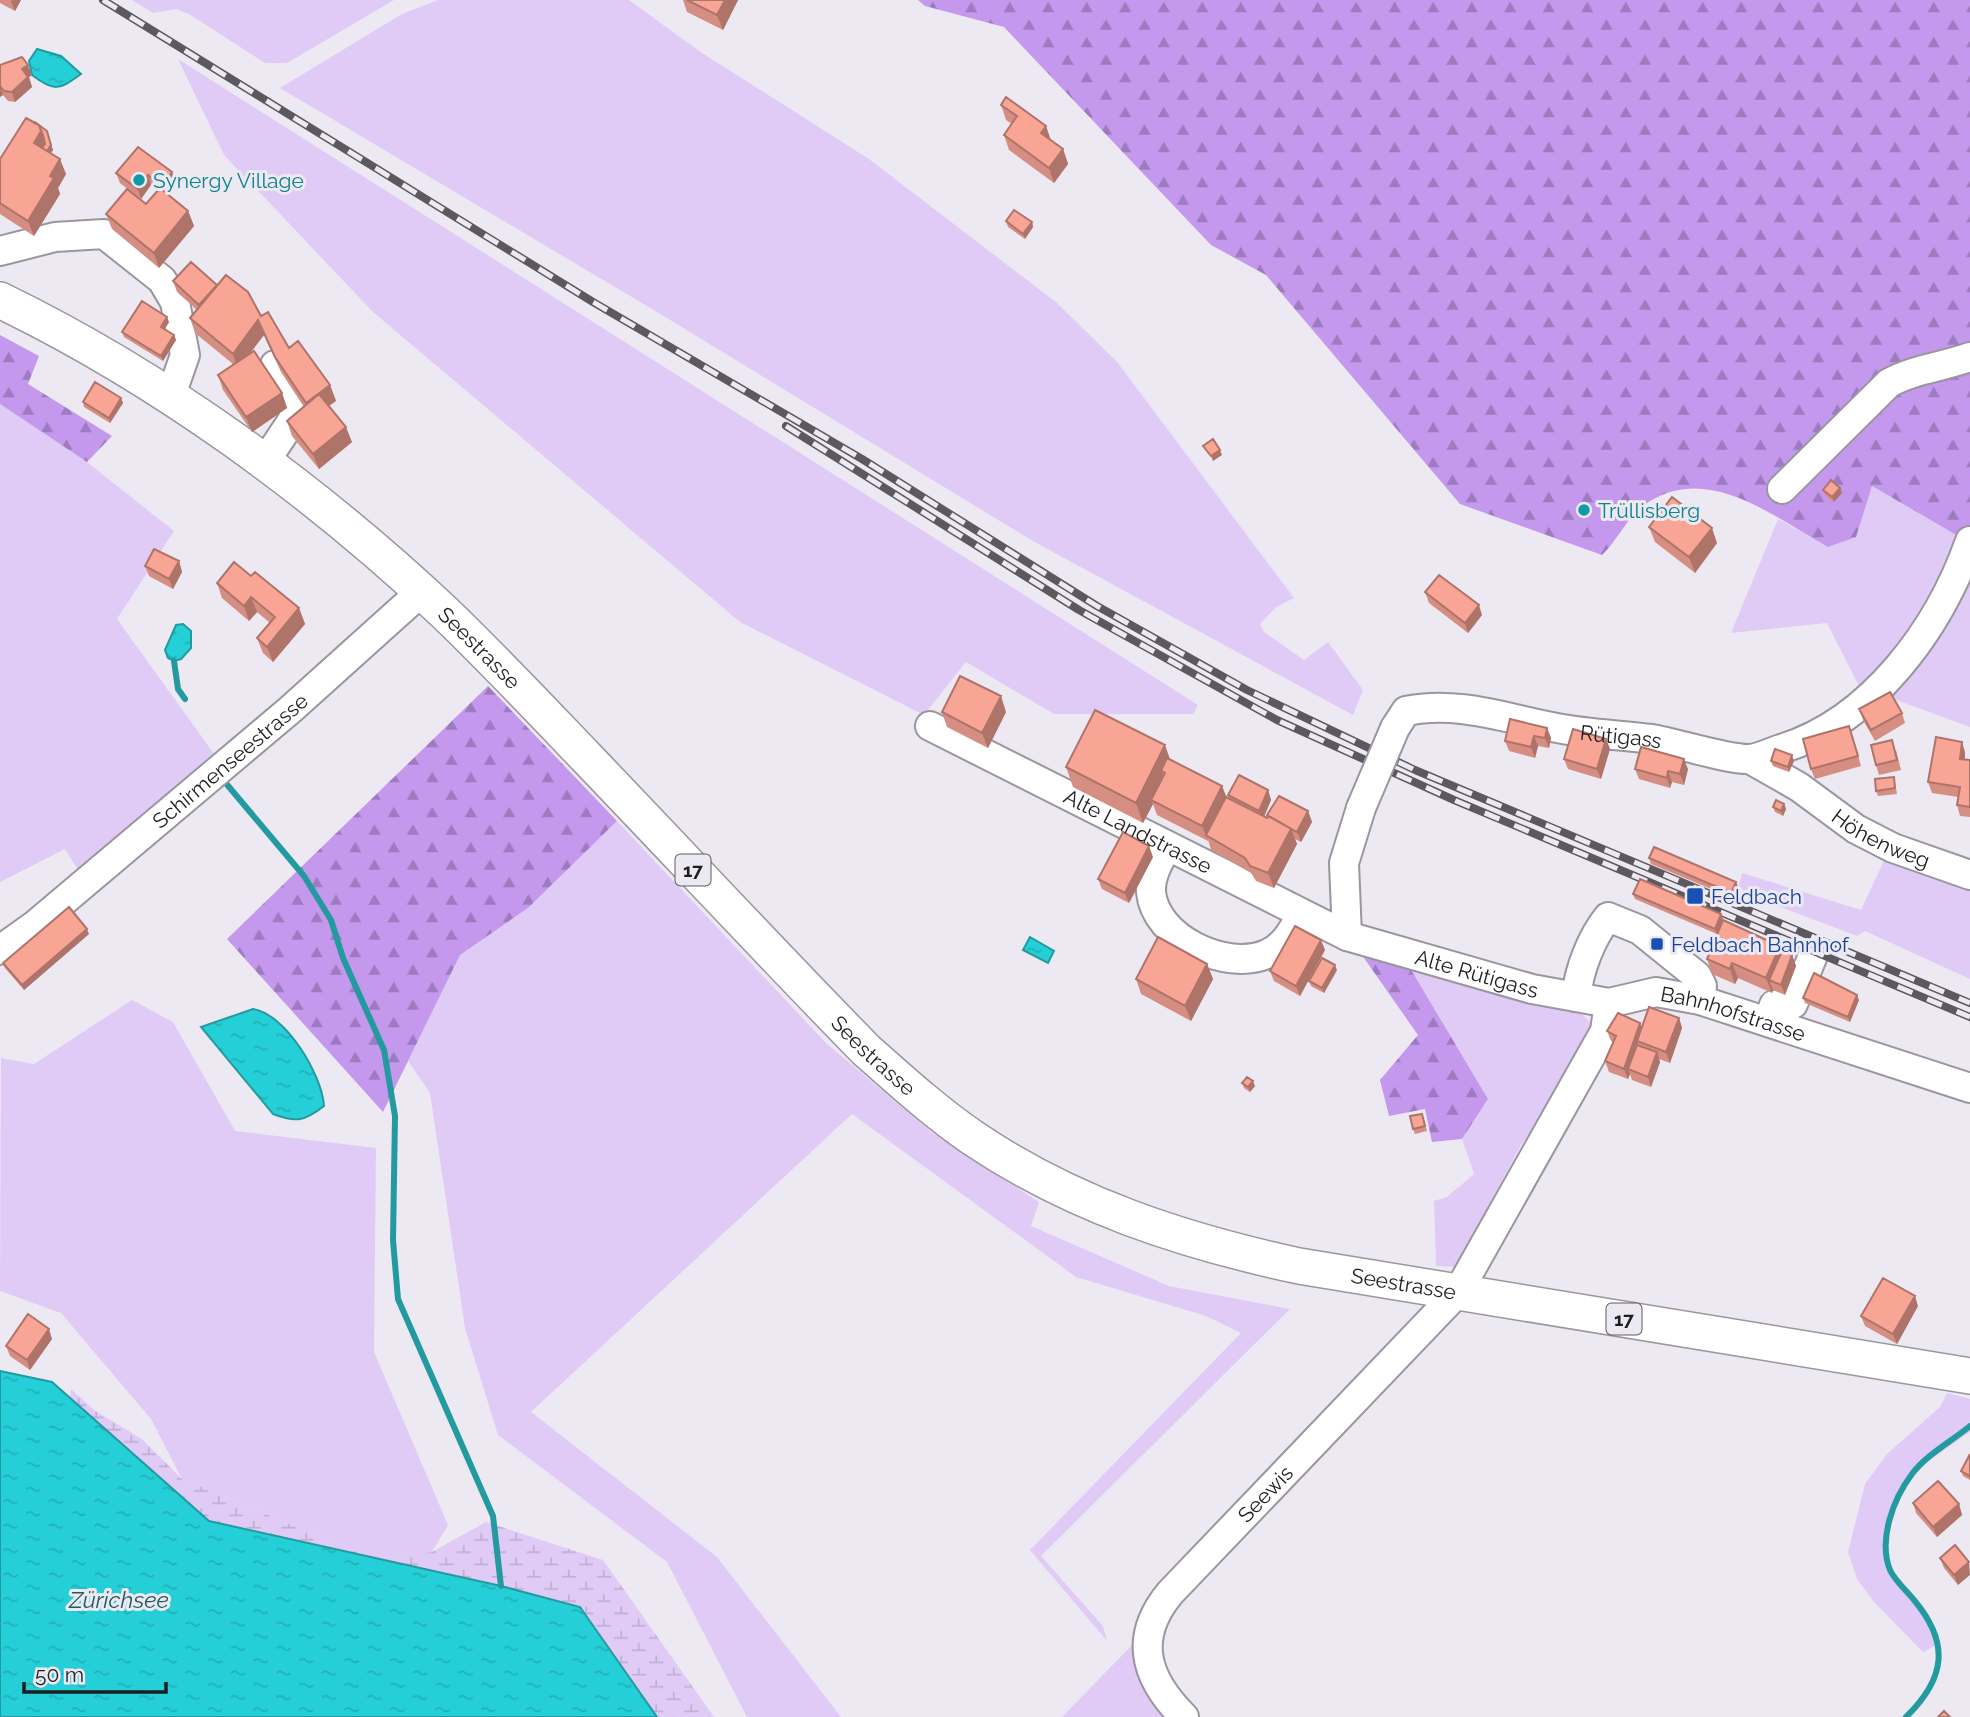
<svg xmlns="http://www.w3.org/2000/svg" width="1970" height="1717" font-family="Raleway,sans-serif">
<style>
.grass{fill:#e0cbf7}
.forest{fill:url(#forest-firs)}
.wetland{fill:url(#wetland-marsh)}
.water{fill:url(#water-ripples);stroke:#239aa0;stroke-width:2}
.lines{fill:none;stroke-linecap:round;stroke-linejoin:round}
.stream{stroke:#239aa0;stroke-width:6}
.minor-casing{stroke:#9a969f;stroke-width:32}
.major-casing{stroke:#9a969f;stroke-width:38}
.minor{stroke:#fff;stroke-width:28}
.major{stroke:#fff;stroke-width:35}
.rail-casing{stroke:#5b595e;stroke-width:8}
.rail{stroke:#ede9f3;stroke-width:5;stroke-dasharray:16;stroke-linecap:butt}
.minor-bridge-casing{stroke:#9a969f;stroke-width:32;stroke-linecap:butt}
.minor-bridge{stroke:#fff;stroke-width:28}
.wall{fill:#d58e81}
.shaded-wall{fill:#ae7469}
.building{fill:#f8a596;stroke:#ae7469;stroke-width:2}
.culture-dot{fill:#0f9aa8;stroke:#ede9f3;stroke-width:2.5}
.transit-dot{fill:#1a4fb4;stroke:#ede9f3;stroke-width:2.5}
.labels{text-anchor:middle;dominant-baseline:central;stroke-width:6;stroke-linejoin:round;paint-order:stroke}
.shield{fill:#ede9f3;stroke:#5c5a5f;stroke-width:2}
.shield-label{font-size:19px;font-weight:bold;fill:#1e1d20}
.culture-label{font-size:21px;fill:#0d838f;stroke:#ede9f3;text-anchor:start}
.street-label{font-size:21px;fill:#1e1d20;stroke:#ede9f3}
.transit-label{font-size:21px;fill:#164399;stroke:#ede9f3;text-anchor:start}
.water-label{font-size:23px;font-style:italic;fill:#1d5c5f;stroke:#ede9f3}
</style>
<defs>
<pattern id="forest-firs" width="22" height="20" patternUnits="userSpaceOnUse" patternTransform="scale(1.75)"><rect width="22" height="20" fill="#c398ed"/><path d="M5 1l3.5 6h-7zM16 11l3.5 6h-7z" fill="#9e7bc0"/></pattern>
<pattern id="wetland-marsh" width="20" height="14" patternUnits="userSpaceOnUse" patternTransform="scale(1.75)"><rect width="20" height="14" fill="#e0cbf7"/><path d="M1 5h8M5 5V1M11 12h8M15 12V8" fill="none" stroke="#c0aed3"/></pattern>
<pattern id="water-ripples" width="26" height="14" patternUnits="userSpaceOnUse" patternTransform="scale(1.75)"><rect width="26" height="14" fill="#25cfd7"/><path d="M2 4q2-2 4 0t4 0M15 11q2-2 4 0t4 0" fill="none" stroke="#21b1b8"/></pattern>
</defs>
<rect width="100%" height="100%" fill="#ede9f3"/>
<path class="grass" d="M132 0H394L287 63H265L189 14 176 9 153 13Z
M438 0H629L702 53 869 159 1057 303 1117 362 1294 598 1276 607 1260 624 1264 632 1304 660 1328 642 1363 690 1353 715 1031 540 657 312 280 88 402 14Z
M178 59 1198 705 1193 714H1054L966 662 924 715 740 622 373 312 224 155Z
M0 404 87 462 174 531 117 619 217 758 81 875 65 849 0 882Z
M1872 486 1970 543V727L1880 694 1862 692 1827 623 1731 633 1778 519 1828 547 1855 537Z
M617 821 826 1043 931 1132 1039 1202 1031 1226 1169 1286 1290 1309 1041 1556 1103 1626 1107 1641 1030 1550 1241 1333 1206 1316 1076 1277 852 1114 531 1412 717 1557 841 1717H747L667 1562 498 1435 465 1328 430 1093 408 1061 460 955 528 908Z
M1888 852 1970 880V979L1865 931 1857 936 1746 894 1739 885 1742 873 1861 910Z
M1407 963 1580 1012 1593 1025 1579 1061 1521 1145 1456 1267 1436 1266 1434 1201 1447 1197 1474 1174 1462 1139 1488 1099Z
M132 1000 173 1022 235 1131 376 1148 374 1352 448 1525 432 1552 373 1559 182 1479 151 1419 61 1313 0 1291 1 1058 34 1064Z
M1947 1393 1970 1399V1432L1913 1472 1899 1494 1888 1535 1886 1551 1891 1572 1916 1602 1940 1643 1923 1652 1874 1602 1857 1579 1848 1552 1865 1484 1887 1454 1940 1407Z
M1133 1644 1151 1690 1175 1717H1062Z"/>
<path class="forest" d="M918 0H1970V543L1872 486 1856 537 1828 547C1772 516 1705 460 1643 506 1627 518 1617 541 1602 555L1460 504 1266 275 1211 245 1004 27 925 6Z
M0 335 39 356 28 384 112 436 87 462 0 404Z
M488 686 617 821 528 908 460 955 383 1112 227 939Z
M1357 948 1407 963 1488 1099 1462 1139 1432 1142 1425 1109 1389 1116 1380 1080 1418 1035Z"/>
<path class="wetland" d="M71 1389 94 1410 142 1439 182 1479 373 1559 432 1552 486 1522 603 1560 714 1717H614L237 1557 64 1436Z"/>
<path class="water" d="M37 49 61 56 81 74C59 90 54 92 32 75L29 61Z
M183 624 191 631V648L181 659 174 661 168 658 165 650 176 625Z
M1030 937 1054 951 1048 963 1023 950Z
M253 1009C286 1014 322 1075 324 1106 305 1121 296 1123 273 1114L201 1027Z
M0 1371 52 1382 209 1521 501 1586 580 1607 657 1717H0Z"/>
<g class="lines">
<path class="stream" d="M174 661 178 689 185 699
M224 781 304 876 331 920 343 958 384 1050 395 1116 393 1240 398 1299 493 1516 501 1586
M1906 1717C1946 1678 1950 1643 1914 1600 1907 1591 1895 1581 1890 1570 1878 1540 1893 1499 1912 1474 1926 1455 1952 1441 1970 1426"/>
<g class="minor-casing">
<g id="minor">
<path d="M0 251 55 237 104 234 162 280 175 302 185 355 170 398"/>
<path d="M264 463 292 421 297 407 275 365"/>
<path d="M1782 489 1889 383C1914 369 1943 367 1970 357"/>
<path id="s1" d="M930 726 1347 936 1532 989 1609 1003 1656 992 1700 1000 1970 1088"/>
<path id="s2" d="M1395 728 1406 711C1457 700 1508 719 1557 728 1588 734 1620 735 1652 739 1676 743 1729 760 1750 759 1760 758 1771 752 1781 749 1872 721 1939 629 1970 541"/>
<path id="s3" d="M1750 759 1799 787 1856 829 1893 848 1970 875"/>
<path d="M1167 846C1160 860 1150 875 1151 892 1155 938 1226 972 1267 954 1284 947 1293 930 1302 914"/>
<path d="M1347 936 1344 863 1361 808"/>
<path id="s4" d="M0 950 35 925 291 709 421 592"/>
<path d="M1576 997C1579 970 1591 938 1608 917L1640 930 1697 976 1702 986 1700 1000"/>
<path d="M1768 1022 1774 1005 1793 1004 1812 958"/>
<path id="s5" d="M1184 1717C1145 1678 1133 1638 1170 1593L1458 1292 1605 1031 1609 1003"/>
</g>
</g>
<g class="major-casing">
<g id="major">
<path id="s6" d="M0 300C161 378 314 490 444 612 493 659 539 708 586 757 680 855 772 954 866 1050 901 1081 935 1112 973 1138 1072 1205 1183 1241 1299 1266L1970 1376"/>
</g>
</g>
<use href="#minor" class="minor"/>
<use href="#major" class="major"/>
<g class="rail-casing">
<path id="rail" d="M103 0 593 302 862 459 1097 606 1247 690 1415 770 1970 1003
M786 426 1079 610 1277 720 1454 800 1970 1017"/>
</g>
<use href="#rail" class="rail"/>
<g class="minor-bridge-casing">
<path id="minor-bridge" d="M1361 808 1395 728"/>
</g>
<use href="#minor-bridge" class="minor-bridge"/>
</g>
<path class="wall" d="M0 0H21L15 11 0 3Z
M683 0H738L723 30 687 12Z
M0 65 32 75 29 77 32 87 15 102 8 101 3 95 0 97Z
M1001 105 1046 126 1051 141 1063 149 1068 164 1054 183 1009 150 1004 135 1012 124 1006 120Z
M47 131 53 150 51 153 66 174 58 188 60 194 34 236 0 214V159Z
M138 147 176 182 167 194 188 211 194 226 159 268 112 229 106 214 146 204 158 190 151 185 141 199 120 183 116 173Z
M1006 221 1032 222 1033 227 1025 239 1008 227Z
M173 281 217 286 261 316 289 348 330 385 336 401 329 406 352 442 319 469 292 436 287 421 304 407 281 372 264 335 249 354 282 393 287 408 252 432 223 390 218 375 233 364 195 333 190 318 197 310 177 292Z
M169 322 165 329 176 340 163 361 124 337 122 332Z
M121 398 123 403 110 423 84 407 83 402Z
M1840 488 1842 493 1834 502 1825 495 1823 490Z
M1649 527 1717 543 1695 573 1655 542Z
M179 561 182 572 173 589 149 576 145 566Z
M251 576 299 608 305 624 273 662 263 653 257 638 270 623 257 612 249 621 222 598 217 583Z
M1425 592 1482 615 1468 633 1429 603Z
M1859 709 1902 713 1905 723 1875 741 1863 720Z
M942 712H1006L988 748 947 727Z
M1547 728 1551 738 1549 748 1538 746 1535 758 1509 751 1505 741Z
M1853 737 1861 766 1815 779 1811 769Z
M1606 739 1610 749 1601 779 1568 769 1564 759Z
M1896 750 1901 770 1879 775 1876 765Z
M1965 752V760H1970V817L1960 816 1957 805 1958 797 1932 793 1928 782Z
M1170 760 1222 786 1226 797 1229 798 1228 795 1268 790 1271 800 1264 817 1267 818V815L1308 811 1312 822 1301 842 1295 839 1297 844 1274 888 1256 881 1251 873 1211 850 1208 840V841L1157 815 1153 804 1143 823 1073 787 1066 767Z
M1771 761H1794L1789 772 1773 766Z
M1635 769H1688L1684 785 1672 782 1670 788 1639 779Z
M1894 777 1897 794 1878 796 1876 791Z
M1784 804 1786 809 1783 816 1775 812 1773 807Z
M1153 857 1129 903 1102 889 1098 879Z
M1649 858 1736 882 1738 887 1733 898 1651 864Z
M1633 894 1723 919 1717 934 1635 899Z
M89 934 24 990 5 968 3 963Z
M1325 950 1300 996 1274 981 1270 971Z
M1782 950 1792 955 1796 966 1785 995 1773 990 1772 993 1738 978 1735 984 1712 974 1707 959Z
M1207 964 1213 979 1191 1021 1141 994 1136 979Z
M1337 970 1324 993 1311 986 1309 981Z
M1803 998 1859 1000 1850 1022 1805 1003Z
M1679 1018 1682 1028 1670 1063 1659 1059 1660 1062 1651 1087 1632 1080 1630 1074 1628 1079 1609 1072 1605 1061 1613 1042 1611 1041 1607 1031 1640 1023 1642 1028Z
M1242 1083 1255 1086 1250 1092 1244 1088Z
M1422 1114 1427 1131 1415 1134 1413 1129Z
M1918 1306 1897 1344 1865 1326 1861 1316Z
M52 1339 30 1370 10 1356 6 1346Z
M1970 1454V1480L1963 1476 1961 1471Z
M1913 1503 1959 1504 1962 1515 1937 1537 1916 1513Z
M1955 1545 1958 1585 1944 1568 1940 1558Z"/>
<path class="shaded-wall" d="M12 0H21L15 11 11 1Z
M725 0H738L723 30 717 15Z
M28 65 32 75 29 77 32 87 15 102 12 92 22 69Z
M0 86 3 95 0 97Z
M1046 126 1051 141 1041 133Z
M41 131 46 146 39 158 34 143Z
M51 145 53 150 45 161 44 156Z
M1063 149 1068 164 1054 183 1049 168Z
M60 159 66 174 58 188 60 194 34 236 28 221 50 176Z
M172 172 176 182 166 196 162 186Z
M148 175 151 185 141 199 138 189Z
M188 211 194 226 159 268 154 253Z
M1032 222 1033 227 1025 239 1023 234Z
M167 317 169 322 163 332 161 327Z
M258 320 264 335 238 369 233 354Z
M174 335 176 340 163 361 161 356Z
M330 385 336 401 311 418 306 403Z
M282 393 287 408 252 432 246 417Z
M121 398 123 403 110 423 109 418Z
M346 427 352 442 319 469 313 454Z
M1220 450 1222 455 1213 461 1211 456Z
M1840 488 1842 493 1834 502 1832 497Z
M1712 528 1717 543 1695 573 1689 557Z
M179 561 182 572 173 589 169 579Z
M251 597 257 612 249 621 244 606Z
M1479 605 1482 615 1468 633 1465 623Z
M299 608 305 624 273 662 267 647Z
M1001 696 1006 712 988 748 982 733Z
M1547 728 1551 738 1549 748 1545 738Z
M1534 736 1538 746 1535 758 1531 747Z
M1606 739 1610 749 1601 779 1597 769Z
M1962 742 1965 752 1964 769 1960 759Z
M1165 745 1172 765 1165 773 1161 771 1165 780 1151 800 1153 804 1143 823 1136 803Z
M1792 755 1794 761 1789 772 1788 767Z
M1684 759 1688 769 1684 785 1680 774Z
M1668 771 1672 782 1670 788 1667 778Z
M1222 786 1228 801 1206 835 1208 841 1202 826Z
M1268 790 1271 800 1262 821 1259 811Z
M1784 804 1786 809 1783 816 1781 811Z
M1308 811 1312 822 1301 842 1297 832Z
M1291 829 1297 844 1274 888 1268 873Z
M1149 846 1153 857 1129 903 1125 893Z
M1736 882 1738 887 1733 898 1731 893Z
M1721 914 1723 919 1717 934 1715 929Z
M87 929 89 934 24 990 22 985Z
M1321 940 1325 950 1300 996 1296 986Z
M1780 946 1784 956 1769 980 1773 990 1772 993 1766 978Z
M1792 955 1796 966 1785 995 1781 985Z
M1732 963 1738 978 1735 984 1730 969Z
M1207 964 1213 979 1191 1021 1185 1006Z
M1335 965 1337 970 1324 993 1322 988Z
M1857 995 1859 1000 1850 1022 1848 1017Z
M1679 1018 1682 1028 1670 1063 1666 1052Z
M1640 1023 1644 1034 1637 1041 1639 1047 1628 1069 1630 1074 1628 1079 1624 1069Z
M1657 1052 1660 1062 1651 1087 1648 1077Z
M1253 1081 1255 1086 1250 1092 1248 1087Z
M1915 1296 1918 1306 1897 1344 1893 1334Z
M49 1329 52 1339 30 1370 27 1360Z
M1959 1504 1962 1515 1937 1537 1933 1527Z
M1969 1562 1970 1575 1958 1585 1954 1575Z"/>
<path class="building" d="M687 0H725L717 15Z
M22 57 28 65 22 69 28 77 12 92 4 91 0 86V65Z
M1006 97 1046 126 1041 133 1063 149 1049 168 1004 135 1017 116 1001 105Z
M26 118 39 125 41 131 34 143 60 159 50 176 54 178 28 221 0 203V159Z
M35 122 47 131 51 145 47 151 42 148 45 144 43 135 39 125 34 123Z
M138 147 172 172 162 186 148 175 138 189 116 173Z
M160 188 188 211 154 253 106 214 127 189 146 204Z
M1014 210 1032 222 1023 234 1006 221Z
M191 262 217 285 199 305 173 281Z
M226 275 248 292 261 316 268 312 289 348 298 341 330 385 306 403 275 357 258 320 233 354 190 318Z
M142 301 167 317 161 327 174 335 161 356 122 332Z
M254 351 282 393 246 417 218 375Z
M95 382 121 398 109 418 83 402Z
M319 394 346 427 313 454 287 421Z
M1213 439 1220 450 1211 456 1203 446Z
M1831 480 1840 488 1832 497 1823 490Z
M1672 497 1712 528 1689 557 1649 527Z
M154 549 179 561 169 579 145 566Z
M234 562 251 576 255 572 299 608 267 647 257 638 275 617 251 597 244 606 217 583Z
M1439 575 1479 605 1465 623 1425 592Z
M960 676 1001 696 982 733 942 712Z
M1890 692 1902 713 1871 730 1859 709Z
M1095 710 1165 745 1136 803 1066 767Z
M1510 719 1547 728 1545 738 1534 736 1531 747 1505 741Z
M1849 726 1858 756 1811 769 1803 739Z
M1573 729 1606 739 1597 769 1564 759Z
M1936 737 1962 742 1960 759 1970 760V807L1957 805 1960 787 1928 782Z
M1892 740 1897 760 1876 765 1871 745Z
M1641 747 1684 759 1680 774 1668 771 1667 778 1635 769Z
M1775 749 1792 755 1788 767 1771 761Z
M1167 758 1222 786 1202 826 1151 800 1165 773 1161 771Z
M1239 775 1268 790 1259 811 1228 795Z
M1894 777 1895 788 1876 791 1875 779Z
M1279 796 1308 811 1297 832 1267 815Z
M1226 797 1267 818 1268 816 1291 829 1268 873 1250 866 1245 858 1206 835Z
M1776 800 1784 804 1781 811 1773 807Z
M1123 832 1149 846 1125 893 1098 879Z
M1654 847 1736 882 1731 893 1649 858Z
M1640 879 1721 914 1715 929 1633 894Z
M69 907 87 929 22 985 3 963Z
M1723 920 1780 946 1766 978 1732 963 1730 969 1707 959Z
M1295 926 1321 940 1296 986 1270 971Z
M1158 937 1207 964 1185 1006 1136 979Z
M1782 951 1792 955 1781 985 1769 980Z
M1322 958 1335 965 1322 988 1309 981Z
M1814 973 1857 995 1848 1017 1803 998Z
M1649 1007 1679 1018 1666 1052 1637 1041Z
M1618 1013 1640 1023 1624 1069 1605 1061 1616 1036 1607 1031Z
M1637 1045 1657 1052 1648 1077 1628 1069Z
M1247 1077 1253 1081 1248 1087 1242 1083Z
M1422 1114 1425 1126 1413 1129 1410 1116Z
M1883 1278 1915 1296 1893 1334 1861 1316Z
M28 1314 49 1329 27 1360 6 1346Z
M1970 1454V1476L1961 1471Z
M1938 1481 1959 1504 1933 1527 1913 1503Z
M1955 1545 1969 1562 1954 1575 1940 1558Z
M1944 1711 1950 1717H1938Z"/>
<g class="culture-dot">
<circle cx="139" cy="180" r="7"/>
<circle cx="1584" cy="510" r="7"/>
</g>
<g class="transit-dot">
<rect x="1686" y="887" width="18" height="18" rx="3.5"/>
<rect x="1650" y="937" width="14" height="14" rx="3.5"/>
</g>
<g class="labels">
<g class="shield">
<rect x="675.5" y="854.5" width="35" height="31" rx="5"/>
<rect x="1606.5" y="1303.5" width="35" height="31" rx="5"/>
</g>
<g class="shield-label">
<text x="693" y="870">17</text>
<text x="1624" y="1319">17</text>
</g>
<g class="culture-label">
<text x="153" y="180">Synergy Village</text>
<text x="1598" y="510">Trüllisberg</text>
</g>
<g class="street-label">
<text stroke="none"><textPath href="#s6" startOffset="595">Seestrasse</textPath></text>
<text stroke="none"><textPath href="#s2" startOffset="238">Rütigass</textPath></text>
<text stroke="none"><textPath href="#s4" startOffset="298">Schirmenseestrasse</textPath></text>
<text stroke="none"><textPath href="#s1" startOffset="233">Alte Landstrasse</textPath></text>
<text stroke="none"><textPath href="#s3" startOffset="154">Höhenweg</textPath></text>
<text stroke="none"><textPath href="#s1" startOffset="602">Alte Rütigass</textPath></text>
<text stroke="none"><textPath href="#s1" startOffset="866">Bahnhofstrasse</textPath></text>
<text stroke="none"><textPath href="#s6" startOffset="1162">Seestrasse</textPath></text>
<text stroke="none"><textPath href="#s6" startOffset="1750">Seestrasse</textPath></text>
<text stroke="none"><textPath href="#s5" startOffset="278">Seewis</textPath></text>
</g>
<g class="transit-label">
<text x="1711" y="896">Feldbach</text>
<text x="1671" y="944">Feldbach Bahnhof</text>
</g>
<g class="water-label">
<text x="119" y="1599">Zürichsee</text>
</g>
</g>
<path d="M24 1682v10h142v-10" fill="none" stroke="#1e1d20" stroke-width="3.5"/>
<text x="35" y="1682" font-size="21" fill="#1e1d20" stroke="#ede9f3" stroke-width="5" paint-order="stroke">50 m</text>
</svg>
